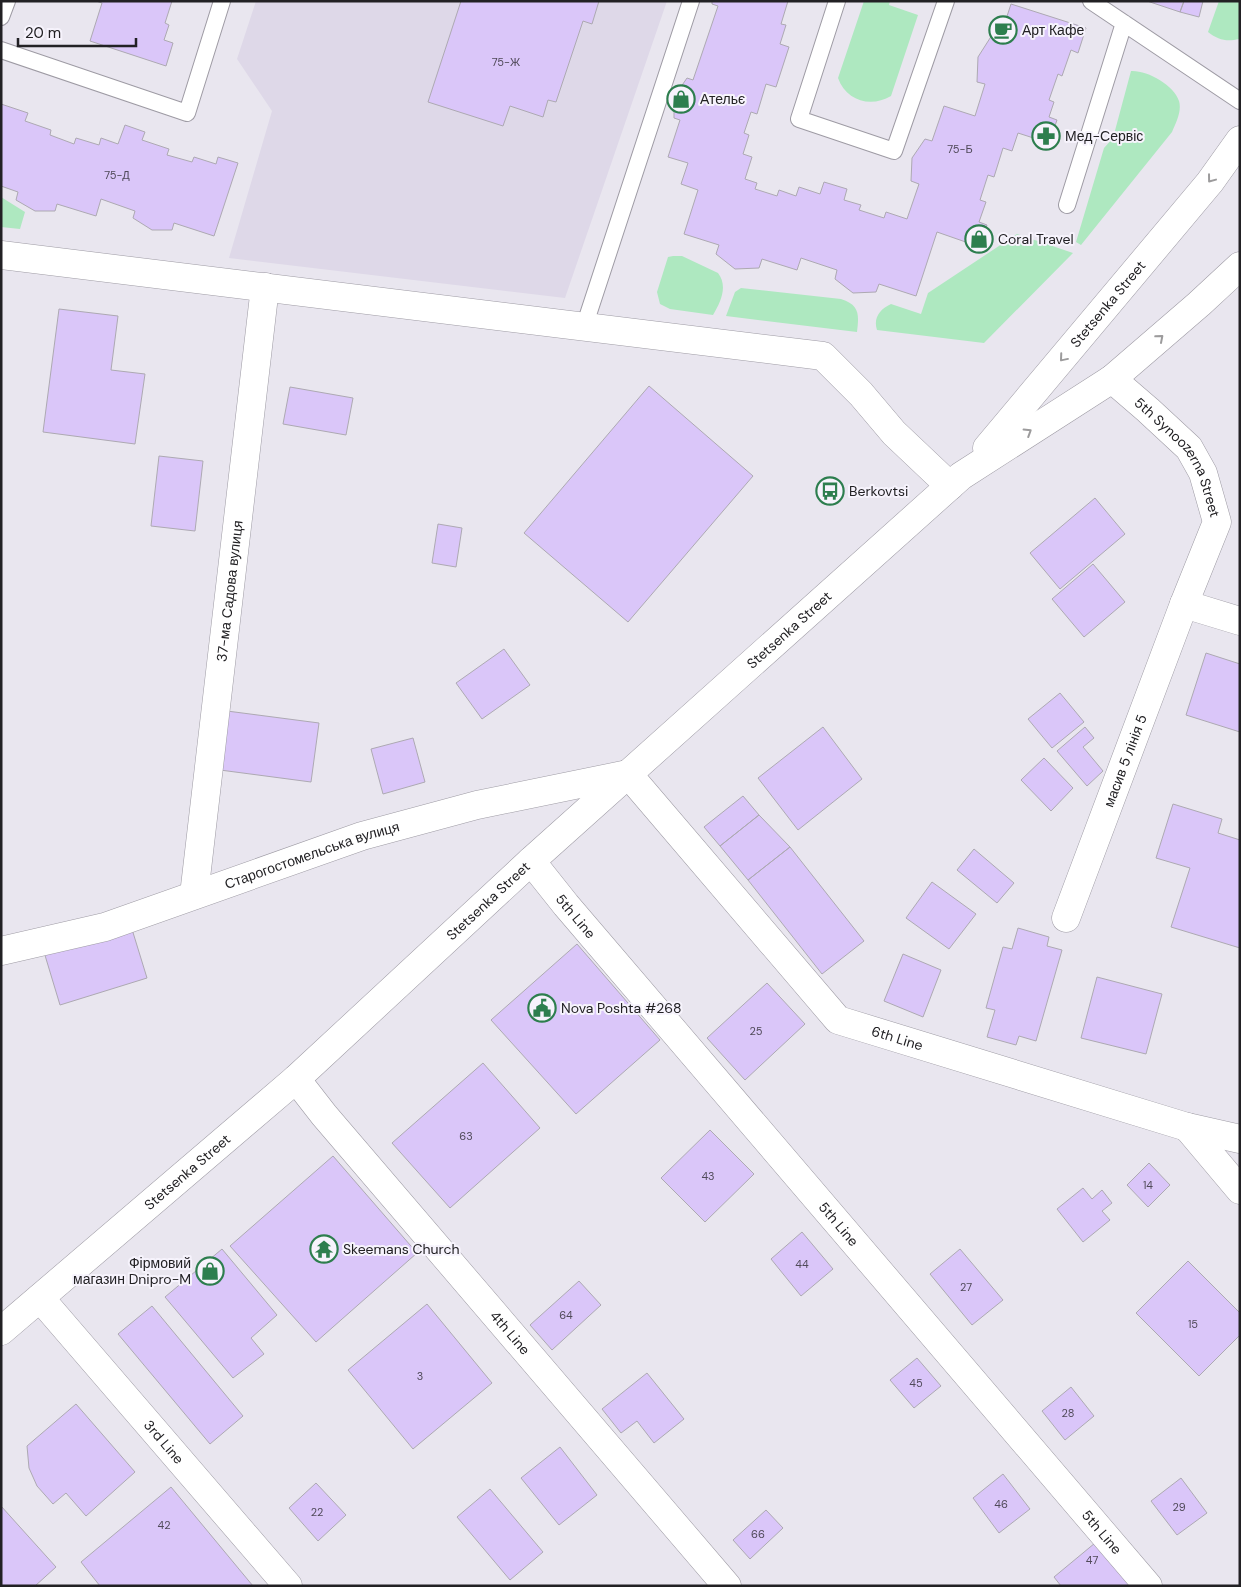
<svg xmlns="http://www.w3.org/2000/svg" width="1241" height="1587" font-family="'DM Sans',sans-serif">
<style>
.built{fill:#ded8e8}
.green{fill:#aee8c0}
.building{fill:#dac6f9;stroke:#ada9b2}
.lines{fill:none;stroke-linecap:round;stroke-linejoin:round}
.service-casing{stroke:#9e9ba4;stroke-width:18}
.minor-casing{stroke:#9e9ba4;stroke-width:29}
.secondary-casing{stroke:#9e9ba4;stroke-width:29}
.service{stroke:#fff;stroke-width:16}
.minor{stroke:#fff;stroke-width:28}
.secondary{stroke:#fff;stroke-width:28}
.oneway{stroke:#9c9b9c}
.labels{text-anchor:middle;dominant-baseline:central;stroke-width:4;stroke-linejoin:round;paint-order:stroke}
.number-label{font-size:11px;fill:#504a59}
.poi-label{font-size:14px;fill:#222124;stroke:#f6f3fc;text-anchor:start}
.street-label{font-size:14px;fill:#222124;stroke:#f6f3fc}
</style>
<rect width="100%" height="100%" fill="#e9e6ef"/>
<path class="built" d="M256 1H667L565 298 229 258 272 111 237 59Z"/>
<path class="green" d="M864 1H890L889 5 918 15 891 96C871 108 846 101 838 78Z
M1219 1H1240L1239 39C1227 42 1218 40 1208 32Z
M1131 71C1147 70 1174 85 1179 101 1182 111 1176 123 1172 132L1081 245 1076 242 1104 148 1113 138Z
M1 197 25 212 20 229 1 227Z
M1017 234 1073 253 984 343 877 330C873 318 880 309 891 304L921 314 928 293Z
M673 256H682L718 273C728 286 721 302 713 315L670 309 660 304 657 292 668 257Z
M741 288 841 299C860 305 859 315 857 332L726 316 735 292Z"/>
<path class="building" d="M96 1H172L165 23 169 25 164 40 173 43 166 66 90 41 102 3Z
M461 1H599L592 24 583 21 556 102 548 100 543 117 510 106 503 126 428 102Z
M712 1H788L781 24 786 25 780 44 789 47 776 87 766 84 757 114 751 112 744 133 749 135 743 154 752 157 745 179 757 183 755 189 777 196 779 190 796 196 799 187 820 194 824 182 847 189 844 200 861 205 859 210 884 218 886 212 907 219 919 184 911 181 912 158 925 139 932 141 944 106 975 116 985 84 977 82 978 57 992 35 1000 38 1011 4 1086 28 1078 53 1071 50 1062 76 1058 74 1049 100 1054 102 1049 117 1057 120 1049 143 1018 133 1012 151 1003 148 994 177 988 175 980 200 986 202 979 222 987 225 980 247 937 232 916 296 879 284 876 292 853 293 835 279 837 270 801 258 797 270 762 259 759 268 735 269 716 254 719 245 684 234 698 190 681 184 688 163 668 157 680 120 674 118V97L687 78 693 80 718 6 712 4Z
M1147 1H1184L1180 12Z
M1184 1H1203L1199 17 1180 12Z
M1 104 28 113 25 121 51 130 50 135 74 144 76 138 99 145 101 138 118 144 125 125 145 132 142 140 169 149 167 155 192 162 194 157 216 164 218 157 238 163 214 236 174 223 172 230H152L133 218 135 211 101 199 96 216 57 204 55 211H35L16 200 18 192 1 186Z
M59 309 118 316 111 370 145 374 135 444 43 432Z
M649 386 753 476 628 622 524 533Z
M290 387 353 398 346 435 283 424Z
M159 456 203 461 195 531 151 526Z
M1095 498 1125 534 1060 589 1030 553Z
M438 524 462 528 456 567 432 563Z
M1093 564 1125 602 1084 637 1052 599Z
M504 649 530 685 482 719 456 683Z
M1206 653 1240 664V732L1186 715Z
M1060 693 1084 722 1052 748 1028 719Z
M227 711 319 723 311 782 220 770Z
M823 727 862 779 798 830 758 778Z
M1085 727 1094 738 1083 747 1103 771 1087 786 1057 751Z
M413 738 425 782 383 794 371 749Z
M1044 758 1073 788 1051 811 1021 780Z
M743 796 759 815 720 846 704 827Z
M1173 804 1222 819 1218 833 1240 840V948L1171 927 1190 868 1156 858Z
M759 815 790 847 748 880 720 846Z
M790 847 864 941 822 974 748 880Z
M974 849 1014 883 997 903 957 870Z
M932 882 976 914 949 949 906 918Z
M131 926 147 978 60 1005 44 952Z
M1018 928 1049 937 1047 946 1062 950 1036 1041 1019 1036 1016 1045 987 1037 995 1010 986 1008 1003 947 1012 949Z
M577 944 660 1040 576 1114 491 1020Z
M903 954 941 970 923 1017 884 1001Z
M1097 977 1162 994 1146 1054 1081 1038Z
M767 983 805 1024 745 1080 707 1038Z
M483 1063 540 1128 450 1208 392 1143Z
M710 1130 754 1174 705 1222 661 1178Z
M333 1156 417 1253 316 1342 230 1246Z
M1149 1163 1170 1185 1148 1207 1127 1185Z
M1083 1188 1092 1199 1102 1190 1112 1203 1102 1211 1110 1220 1083 1242 1057 1209Z
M802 1232 833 1269 801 1296 771 1259Z
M222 1249 277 1315 251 1338 264 1354 233 1378 165 1297Z
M960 1249 1003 1300 972 1325 930 1274Z
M1188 1261 1240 1313V1335L1199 1376 1136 1313Z
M579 1281 601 1305 552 1350 530 1325Z
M427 1304 492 1383 413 1449 348 1370Z
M152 1306 243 1416 210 1444 118 1334Z
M917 1358 941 1386 914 1408 890 1380Z
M647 1373 684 1419 654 1443 637 1421 621 1433 602 1409Z
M1071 1387 1094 1416 1065 1440 1042 1411Z
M76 1404 135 1472 86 1516 66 1493 53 1504 37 1486 29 1468 27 1446Z
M560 1447 597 1495 559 1525 521 1478Z
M1003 1474 1030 1509 999 1533 973 1498Z
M1181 1478 1207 1513 1177 1535 1151 1501Z
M316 1483 346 1515 318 1541 289 1508Z
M171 1487 253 1586H100L81 1562Z
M490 1489 543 1552 510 1580 457 1517Z
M1 1506 56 1567 35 1586H1Z
M766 1510 783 1528 750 1559 733 1540Z
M1095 1543 1131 1586H1061L1054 1577Z"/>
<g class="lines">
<g class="service-casing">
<path id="service" d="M837 1 799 119 894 151 946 1
M1091 1 1240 101
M1 17 7 1
M1 50 187 113 222 1
M1067 205 1124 23
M584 327 691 1"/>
</g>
<g class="minor-casing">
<g id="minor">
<path d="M1 255 823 356 861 394 894 433 950 486"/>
<path id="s1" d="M1112 379 1148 410 1189 448 1203 473 1217 522 1184 604 1240 621"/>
<path id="s2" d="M531 861 566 905 1148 1586"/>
<path id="s3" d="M194 895 265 287"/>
<path id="s4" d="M1066 918 1184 604"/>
<path id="s5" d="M1 951 105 927 362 836 477 805 628 774 838 1020 1187 1127 1240 1139"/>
<path id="s6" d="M296 1079 324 1115 727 1586"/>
<path d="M1187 1127 1240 1190"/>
<path id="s7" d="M40 1298 288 1586"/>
</g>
</g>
<g class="secondary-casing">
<g id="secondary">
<path id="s8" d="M987 448 1210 182 1240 140"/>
<path id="s9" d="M1 1331 296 1079 531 861 961 476 1112 379 1199 304 1240 266"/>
</g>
</g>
<use href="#service" class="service"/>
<use href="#minor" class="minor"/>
<use href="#secondary" class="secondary"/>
</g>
<defs><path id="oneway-chevron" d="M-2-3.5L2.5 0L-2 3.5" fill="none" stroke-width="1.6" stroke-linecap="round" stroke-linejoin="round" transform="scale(1.25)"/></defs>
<g class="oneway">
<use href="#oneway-chevron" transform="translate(1211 179) rotate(127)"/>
<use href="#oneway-chevron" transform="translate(1160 338) rotate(-41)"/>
<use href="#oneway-chevron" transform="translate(1063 358) rotate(130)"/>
<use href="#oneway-chevron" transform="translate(1028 432) rotate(-32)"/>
</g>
<defs>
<g id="cafe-ring" transform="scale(1.4375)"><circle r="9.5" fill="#f6f3fc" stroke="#2d7e4e" stroke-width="1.5"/><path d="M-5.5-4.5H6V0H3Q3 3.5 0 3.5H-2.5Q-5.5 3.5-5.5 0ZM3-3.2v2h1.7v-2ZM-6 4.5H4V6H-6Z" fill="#2d7e4e"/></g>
<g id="shop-ring" transform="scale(1.4375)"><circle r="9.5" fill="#f6f3fc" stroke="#2d7e4e" stroke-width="1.5"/><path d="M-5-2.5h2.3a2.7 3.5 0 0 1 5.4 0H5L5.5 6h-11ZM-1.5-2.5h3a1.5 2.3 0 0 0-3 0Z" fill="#2d7e4e"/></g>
<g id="pharmacy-ring" transform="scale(1.4375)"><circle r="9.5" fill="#f6f3fc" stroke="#2d7e4e" stroke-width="1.5"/><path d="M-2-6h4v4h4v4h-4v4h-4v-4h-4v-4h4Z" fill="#2d7e4e"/></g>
<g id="bus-ring" transform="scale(1.4375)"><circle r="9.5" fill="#f6f3fc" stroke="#2d7e4e" stroke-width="1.5"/><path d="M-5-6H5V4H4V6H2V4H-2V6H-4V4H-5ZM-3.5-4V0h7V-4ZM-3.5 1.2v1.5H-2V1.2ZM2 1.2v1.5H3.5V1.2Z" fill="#2d7e4e"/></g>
<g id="civic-ring" transform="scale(1.4375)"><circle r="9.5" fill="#f6f3fc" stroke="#2d7e4e" stroke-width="1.5"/><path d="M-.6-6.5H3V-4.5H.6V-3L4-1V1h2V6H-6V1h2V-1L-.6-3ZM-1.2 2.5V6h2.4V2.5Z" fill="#2d7e4e"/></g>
<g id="temple-ring" transform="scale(1.4375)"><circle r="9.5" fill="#f6f3fc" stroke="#2d7e4e" stroke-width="1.5"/><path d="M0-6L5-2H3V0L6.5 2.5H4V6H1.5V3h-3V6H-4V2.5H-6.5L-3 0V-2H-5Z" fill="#2d7e4e"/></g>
</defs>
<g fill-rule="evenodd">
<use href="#cafe-ring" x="1003" y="30"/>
<use href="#shop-ring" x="681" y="99"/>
<use href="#pharmacy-ring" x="1046" y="136"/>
<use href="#shop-ring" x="979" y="239"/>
<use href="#bus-ring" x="830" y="491"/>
<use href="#civic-ring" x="542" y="1008"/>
<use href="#temple-ring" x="324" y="1249"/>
<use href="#shop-ring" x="210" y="1271"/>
</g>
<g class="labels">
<g class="number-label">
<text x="506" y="62">75-Ж</text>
<text x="960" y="149">75-Б</text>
<text x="117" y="175">75-Д</text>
<text x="756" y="1031">25</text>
<text x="466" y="1136">63</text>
<text x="708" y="1176">43</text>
<text x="1148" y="1185">14</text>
<text x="802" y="1264">44</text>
<text x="966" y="1287">27</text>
<text x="566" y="1315">64</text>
<text x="1193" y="1324">15</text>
<text x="420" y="1376">3</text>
<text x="916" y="1383">45</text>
<text x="1068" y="1413">28</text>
<text x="1001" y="1504">46</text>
<text x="1179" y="1507">29</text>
<text x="317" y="1512">22</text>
<text x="164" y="1525">42</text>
<text x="758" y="1534">66</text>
<text x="1092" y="1560">47</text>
</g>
<g class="poi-label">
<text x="1022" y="30">Арт Кафе</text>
<text x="700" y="99">Ательє</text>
<text x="1065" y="136">Мед-Сервіс</text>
<text x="998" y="239">Coral Travel</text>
<text x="849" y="491">Berkovtsi</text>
<text x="561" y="1008">Nova Poshta #268</text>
<text x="343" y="1249">Skeemans Church</text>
<text x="191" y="1263" text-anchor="end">Фірмовий<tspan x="191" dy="16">магазин Dnipro-M</tspan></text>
</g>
<g class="street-label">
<text stroke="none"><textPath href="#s8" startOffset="188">Stetsenka Street</textPath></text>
<text stroke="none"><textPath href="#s1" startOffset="105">5th Synoozerna Street</textPath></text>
<text stroke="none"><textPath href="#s3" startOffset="306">37-ма Садова вулиця</textPath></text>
<text stroke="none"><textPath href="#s9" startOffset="1055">Stetsenka Street</textPath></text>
<text stroke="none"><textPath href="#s4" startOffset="168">масив 5 лінія 5</textPath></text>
<text stroke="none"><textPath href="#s5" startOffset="326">Старогостомельська вулиця</textPath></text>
<text stroke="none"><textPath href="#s9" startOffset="650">Stetsenka Street</textPath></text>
<text stroke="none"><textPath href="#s2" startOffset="71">5th Line</textPath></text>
<text stroke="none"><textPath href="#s5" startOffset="1038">6th Line</textPath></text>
<text stroke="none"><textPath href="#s9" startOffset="245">Stetsenka Street</textPath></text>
<text stroke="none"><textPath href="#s2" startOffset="476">5th Line</textPath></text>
<text stroke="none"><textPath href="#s6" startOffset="332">4th Line</textPath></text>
<text stroke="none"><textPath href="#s7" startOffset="190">3rd Line</textPath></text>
<text stroke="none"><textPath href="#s2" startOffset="881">5th Line</textPath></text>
</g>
</g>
<rect width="1241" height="1587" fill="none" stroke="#222124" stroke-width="5"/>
<path d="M18 38v8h118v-8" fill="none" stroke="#222124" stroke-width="2.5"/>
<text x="25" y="38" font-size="15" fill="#222124" stroke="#f6f3fc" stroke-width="4" paint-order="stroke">20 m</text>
</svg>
